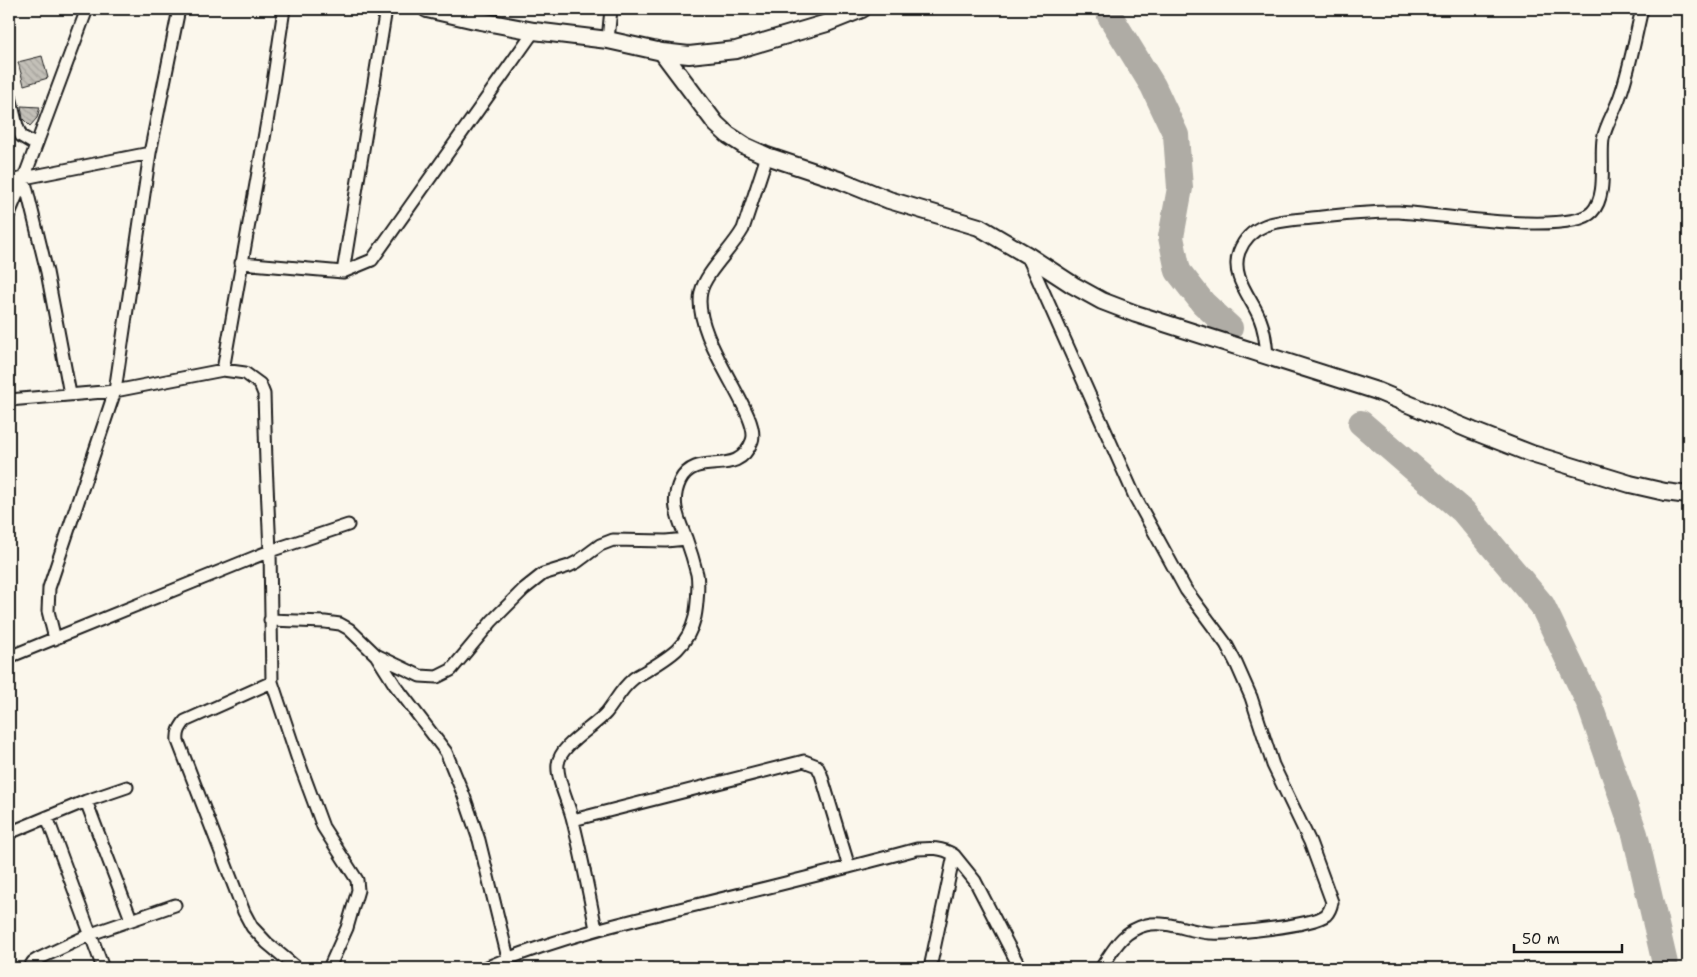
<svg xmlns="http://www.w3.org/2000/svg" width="1697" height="977" font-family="'Shantell Sans',sans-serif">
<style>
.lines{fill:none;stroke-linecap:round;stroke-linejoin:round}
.river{stroke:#afaca5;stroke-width:26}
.building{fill:url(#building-back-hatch);stroke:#1c1c1c}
.street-casing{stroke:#1c1c1c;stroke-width:15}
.secondary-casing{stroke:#1c1c1c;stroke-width:20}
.street{stroke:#fbf7ec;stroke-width:11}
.secondary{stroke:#fbf7ec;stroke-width:16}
</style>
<defs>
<pattern id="building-back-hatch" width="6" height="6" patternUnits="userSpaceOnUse" patternTransform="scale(1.25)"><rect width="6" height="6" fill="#c3c0b8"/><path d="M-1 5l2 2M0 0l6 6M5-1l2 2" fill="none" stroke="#a7a49e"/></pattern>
</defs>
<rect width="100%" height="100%" fill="#fbf7ec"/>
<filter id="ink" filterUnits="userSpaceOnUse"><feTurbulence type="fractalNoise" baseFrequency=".02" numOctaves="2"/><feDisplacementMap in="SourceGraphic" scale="10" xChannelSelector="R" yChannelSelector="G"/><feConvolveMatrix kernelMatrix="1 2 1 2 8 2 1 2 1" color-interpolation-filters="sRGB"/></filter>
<g filter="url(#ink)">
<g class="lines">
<path class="river" d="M1108 9 1110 16 1153 86 1176 135 1180 188 1171 237 1178 271 1203 303 1230 328
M1361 423 1463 511 1542 605 1589 703 1635 834 1666 968"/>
</g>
<path class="building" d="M42 56 48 78 24 85 18 62Z
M21 106 40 107 37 118 30 126 23 119Z"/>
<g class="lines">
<g class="street-casing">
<path id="street" d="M608 40 611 9
M9 92 17 126 21 136 36 145
M24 178 47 272 70 394
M9 181 150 153
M9 214 24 178 87 9
M1027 255 1135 497 1186 590 1226 644 1236 663 1251 697 1273 765 1310 842 1332 902C1331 907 1330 911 1326 915 1312 926 1230 934 1210 933 1190 932 1167 920 1146 925 1122 931 1114 949 1101 968
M241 263 343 272 372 260 534 31
M343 272 386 9
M1267 355C1266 343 1265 331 1260 319 1252 298 1230 277 1239 252 1251 220 1283 221 1312 218 1341 215 1370 211 1399 212 1435 214 1569 236 1592 212 1608 196 1600 160 1603 139 1606 124 1615 111 1620 96 1630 68 1635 38 1642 9
M223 370 268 116 284 9
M9 400 115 391 223 370 245 373 260 384 264 394 266 462 270 551 272 682 297 757 323 827 357 880 358 890 347 928 329 968
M270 620 325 622 340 624 349 629 376 655 420 676 437 677 451 670 492 621 524 589 543 574 569 566 577 562 600 545 613 540 666 541 686 539
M55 639 48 611 49 588 115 391 150 153 179 9
M376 655 395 685 446 752 464 796 479 840 508 958
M9 657 270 551 348 525
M272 682 185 721C180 728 177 732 178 741L244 912 252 927 267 943 297 968
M86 801 131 919
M47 817 103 968
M573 820 804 761 817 766 821 774 849 867
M9 833 86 801 127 787
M954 855 975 881 1020 968
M596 929C589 893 582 857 573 821 570 806 556 779 558 764 560 745 593 728 606 713 615 702 621 689 632 680 636 676 641 674 646 671 671 656 688 646 695 617 697 607 699 584 697 574 694 562 690 549 686 538 678 518 670 502 680 481 697 448 737 481 752 441 762 415 691 338 701 292 705 273 732 249 743 229L767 156
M29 968 33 962 38 959 91 934 175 905
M485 968C553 939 624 922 696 905 770 887 844 869 917 849 930 848 942 847 954 855L930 968"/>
</g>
<g class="secondary-casing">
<path id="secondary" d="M427 9 475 20 534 31 608 40 662 52 689 55 736 50 827 23 862 9
M662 52 716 124 728 135 745 146 767 156 842 181 889 200 979 227 1027 255 1073 285 1102 301 1136 314 1377 391 1473 431 1532 454 1630 484 1665 492 1688 495"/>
</g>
<use href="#street" class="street"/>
<use href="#secondary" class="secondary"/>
</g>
</g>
<rect width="1697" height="977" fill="none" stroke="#fbf7ec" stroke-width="30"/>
<rect x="15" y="15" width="1667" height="947" fill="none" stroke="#1c1c1c" stroke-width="2" filter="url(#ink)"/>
<path d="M1514 944v8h108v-8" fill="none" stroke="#1c1c1c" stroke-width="2.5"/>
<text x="1522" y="944" font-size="15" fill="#1c1c1c" stroke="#fbf7ec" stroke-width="4" paint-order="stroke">50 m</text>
</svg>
